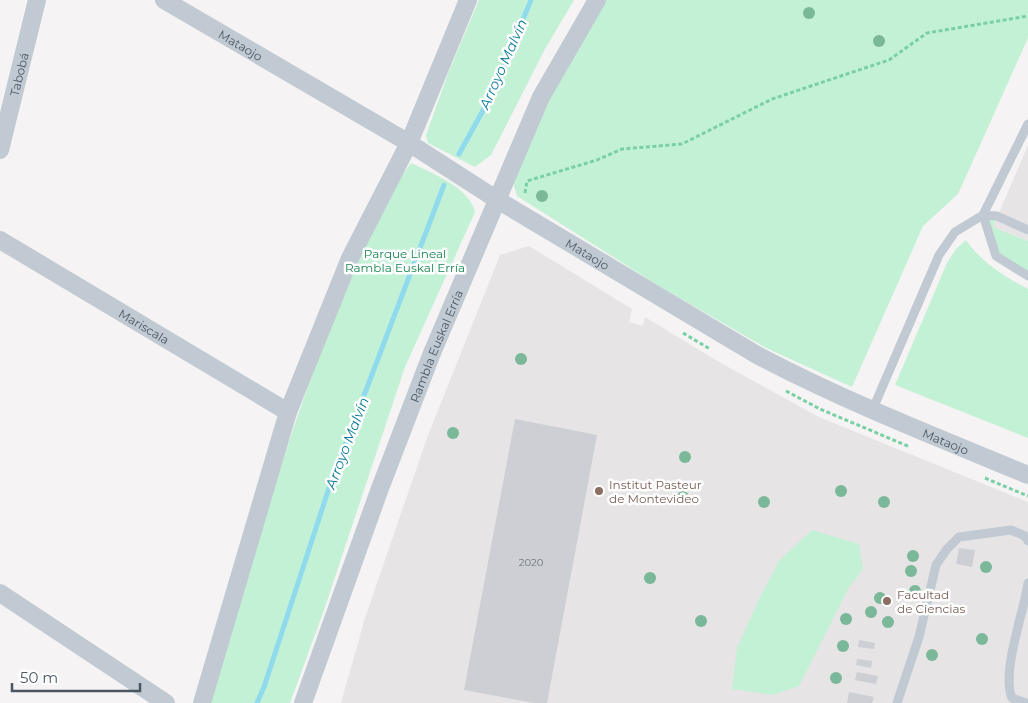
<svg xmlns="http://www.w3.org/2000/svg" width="1028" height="703" font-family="Montserrat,sans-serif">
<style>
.education{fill:#e6e4e5}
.green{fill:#c3f1d5}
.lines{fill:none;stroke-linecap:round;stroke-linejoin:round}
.stream{stroke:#90daee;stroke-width:5}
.building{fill:#cdcfd5}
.path{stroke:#7ad0a6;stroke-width:3;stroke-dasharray:4 2.5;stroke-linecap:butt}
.lane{stroke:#c1cad2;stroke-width:9}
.street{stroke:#c1cad2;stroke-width:18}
.tree{fill:#7bb799}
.education-dot{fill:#8d6e63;stroke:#fff;stroke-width:2}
.labels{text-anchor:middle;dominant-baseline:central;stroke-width:5;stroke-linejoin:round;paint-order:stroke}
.number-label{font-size:10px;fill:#6b747e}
.street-label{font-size:12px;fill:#4a5661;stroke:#fff}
.park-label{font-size:12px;fill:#17864f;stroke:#fff}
.education-label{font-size:12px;fill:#785e54;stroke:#fff;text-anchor:start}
.water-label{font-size:14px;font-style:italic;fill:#0c7c9b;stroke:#fff}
</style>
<rect width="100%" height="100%" fill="#f5f3f3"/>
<path class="education" d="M1028 145V241L993 227Z
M529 246 632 309 629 322 643 326 645 317 719 362 819 417 1028 502V703H341L365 618 427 438 500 255Z"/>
<path class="green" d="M479 0H574L545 49 491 155 475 167 428 143 426 135 449 71Z
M606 0H1028V38L958 194 923 226 852 387 766 348 659 286 517 196 512 179 578 40Z
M411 163C432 173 470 188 475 212L405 367 324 610 290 703H208C245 581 280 459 325 340 347 282 373 213 411 163Z
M983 215 997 216 993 227 1028 241V276L996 256Z
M966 240C981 262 1005 277 1028 289V438L895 385 947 263 956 249Z
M812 530 859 544 863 569 849 587 799 686 772 695 732 689 737 648 760 597 779 561Z"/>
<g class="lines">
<path class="stream" d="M459 154 492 94 531 0
M257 703 264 687 330 485 444 185"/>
</g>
<path class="building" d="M515 419 597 435 547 703H534L464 690Z
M959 548 975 550 972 567 956 564Z
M859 640 875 643 874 649 858 647Z
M857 659 872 661 871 668 856 665Z
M857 672 878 676 876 684 855 680Z
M849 692 874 697 872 703H847Z"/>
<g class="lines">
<path class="path" d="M525 193 527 181 597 160 622 149 682 144 772 99 889 60 927 33 1028 16
M683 333 710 349
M786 391 820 409 910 447
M985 478 1028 496"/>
<path class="lane" d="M983 215 996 256 1028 276
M983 215 997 216 1028 230
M872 411 939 255 955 232 983 215 1028 124
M897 703 919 637 936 565 947 549 959 537 1011 530 1025 536 1028 541
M1026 703 1012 698C1001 672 1024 612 1028 583"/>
<g class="street">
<path id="s1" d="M164 0 409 143 496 199 757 355C844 401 936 437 1028 475"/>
<path id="s2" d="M0 150 37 0"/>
<path id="s3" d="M0 240 288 412"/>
<path d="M0 593 166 703"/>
<path d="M202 703 288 412 350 258 409 143 468 0"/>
<path id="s4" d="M303 703 379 491 432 353 541 97 597 0"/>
</g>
</g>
<g class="tree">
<circle cx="809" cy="13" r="6"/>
<circle cx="879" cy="41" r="6"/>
<circle cx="542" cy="196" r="6"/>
<circle cx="521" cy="359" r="6"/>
<circle cx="453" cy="433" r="6"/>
<circle cx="685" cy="457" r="6"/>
<circle cx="841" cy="491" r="6"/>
<circle cx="683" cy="497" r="6"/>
<circle cx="764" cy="502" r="6"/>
<circle cx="884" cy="502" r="6"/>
<circle cx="913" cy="556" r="6"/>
<circle cx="986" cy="567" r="6"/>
<circle cx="911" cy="571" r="6"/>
<circle cx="650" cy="578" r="6"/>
<circle cx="915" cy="591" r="6"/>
<circle cx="880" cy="598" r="6"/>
<circle cx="871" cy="612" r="6"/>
<circle cx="846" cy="619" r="6"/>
<circle cx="701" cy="621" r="6"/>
<circle cx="888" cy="622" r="6"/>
<circle cx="982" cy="639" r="6"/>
<circle cx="843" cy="646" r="6"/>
<circle cx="932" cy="655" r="6"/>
<circle cx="836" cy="678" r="6"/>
</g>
<g class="education-dot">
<circle cx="599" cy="491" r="5"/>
<circle cx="887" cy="601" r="5"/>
</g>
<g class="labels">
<g class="number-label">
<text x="531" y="562">2020</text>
</g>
<g class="street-label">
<text stroke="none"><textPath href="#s1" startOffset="89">Mataojo</textPath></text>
<text stroke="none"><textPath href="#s2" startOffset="78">Tabobá</textPath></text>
<text stroke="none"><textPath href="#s1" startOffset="494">Mataojo</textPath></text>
<text stroke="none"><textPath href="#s3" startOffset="168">Mariscala</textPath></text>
<text stroke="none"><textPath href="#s4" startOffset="381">Rambla Euskal Erría</textPath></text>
<text stroke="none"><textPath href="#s1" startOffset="899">Mataojo</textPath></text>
</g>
<g class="park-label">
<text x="405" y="253">Parque Lineal<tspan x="405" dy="14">Rambla Euskal Erría</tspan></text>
</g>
<g class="education-label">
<text x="609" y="484">Institut Pasteur<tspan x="609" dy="14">de Montevideo</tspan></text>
<text x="897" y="594">Facultad<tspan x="897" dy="14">de Ciencias</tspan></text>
</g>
<g class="water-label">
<text transform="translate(503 64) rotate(-66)">Arroyo Malvín</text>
<text transform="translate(347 443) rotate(-69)">Arroyo Malvín</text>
</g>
</g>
<path d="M12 683v8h128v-8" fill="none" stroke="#4a5661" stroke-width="2.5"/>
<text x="20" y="683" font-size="15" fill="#4a5661" stroke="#ffffff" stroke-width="4" paint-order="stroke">50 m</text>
</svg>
